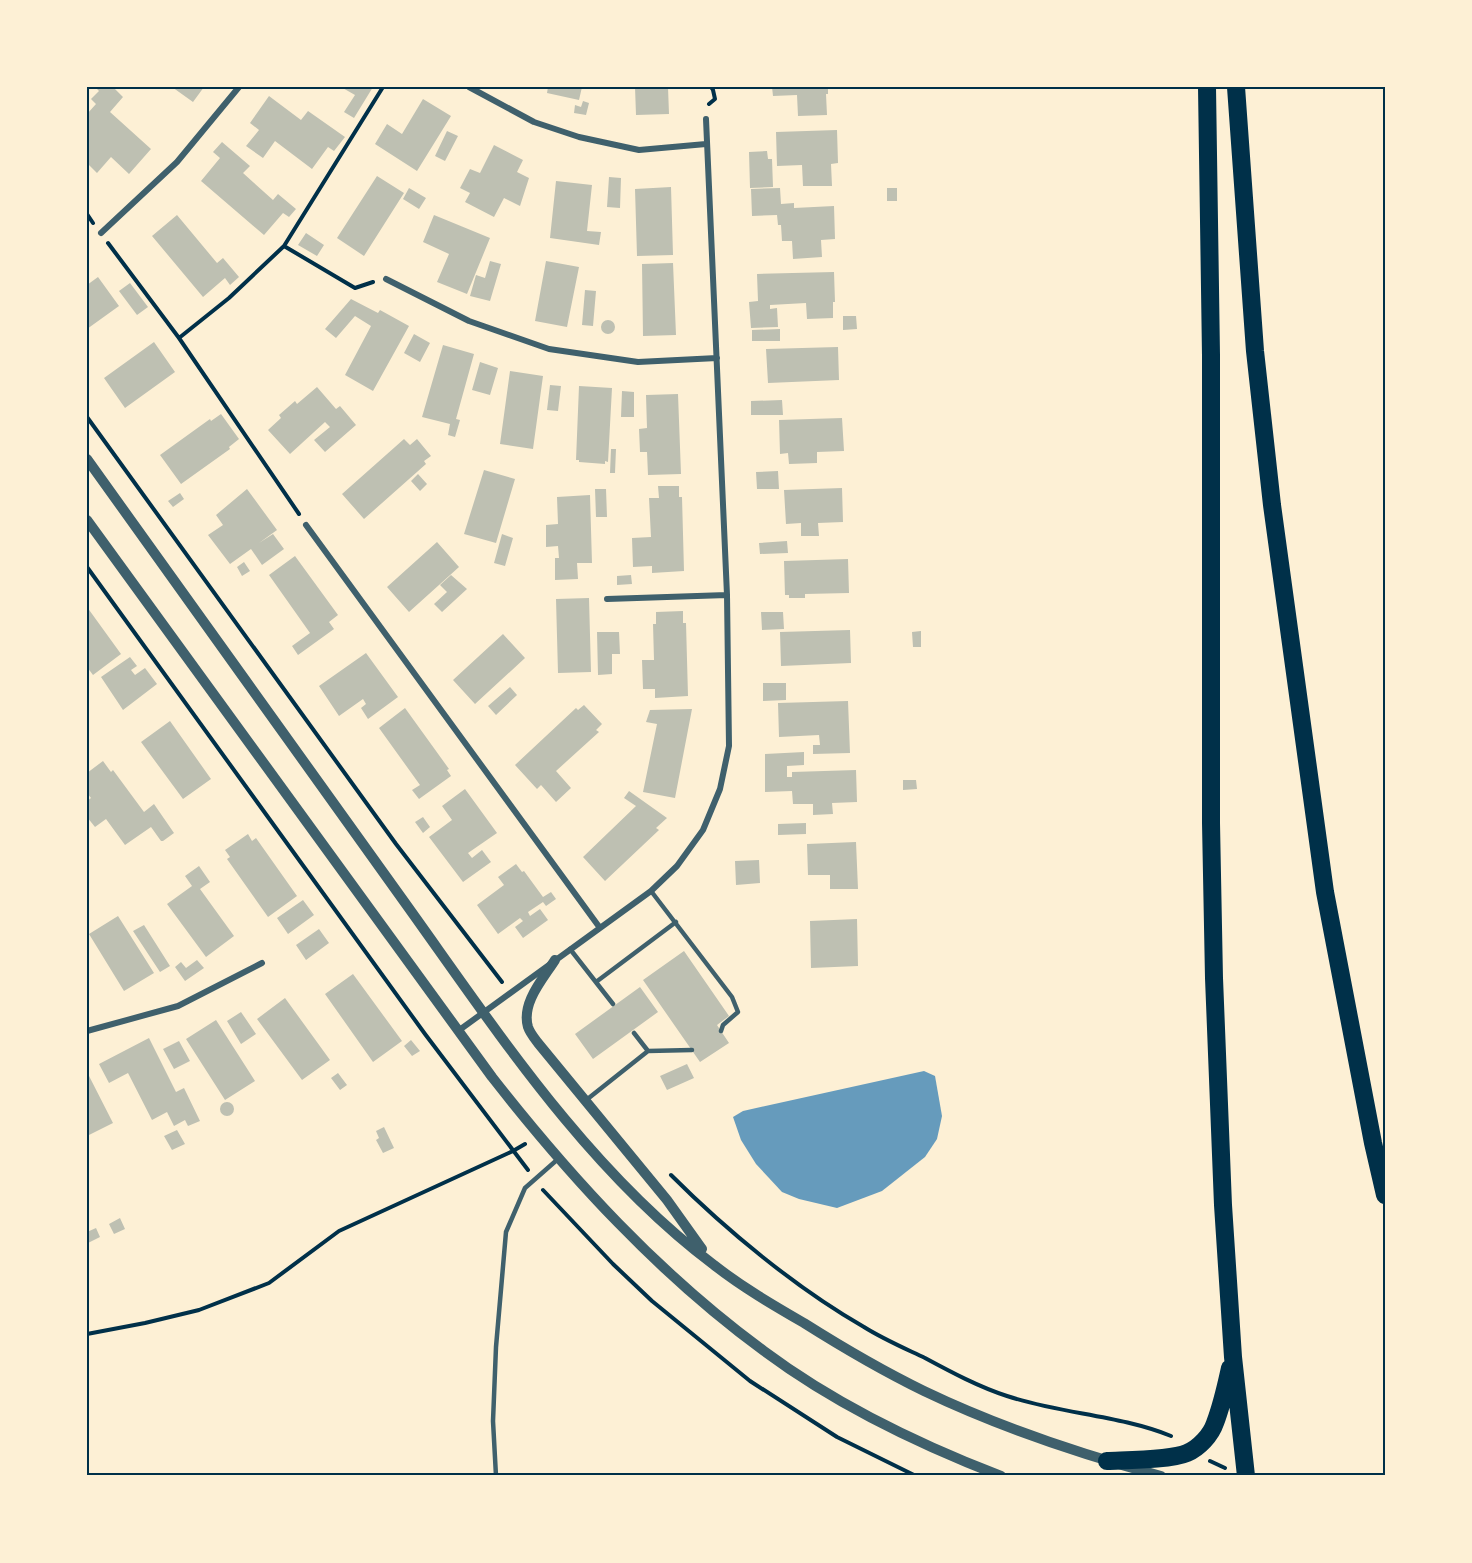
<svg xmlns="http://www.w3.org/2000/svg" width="1472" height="1563" font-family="Karla,sans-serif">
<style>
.water{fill:#669bbc}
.building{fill:#bec0b2}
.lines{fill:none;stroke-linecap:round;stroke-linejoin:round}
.path{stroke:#003049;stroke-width:4}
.service{stroke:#3f606c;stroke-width:4.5}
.minor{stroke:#3f606c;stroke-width:6}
.tertiary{stroke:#3f606c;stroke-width:10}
.motorway{stroke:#003049;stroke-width:18}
.neatline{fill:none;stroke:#003049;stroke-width:2}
</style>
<rect width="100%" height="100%" fill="#fdf0d5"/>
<path class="water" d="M924 1071 935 1076 942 1116 937 1139 925 1157 882 1191 837 1208 799 1199 782 1192 756 1164 741 1140 733 1117 743 1111Z"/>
<path class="building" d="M95 87H113L123 97 110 112 151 149 129 174 111 157 97 173 87 163V114L96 104 91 99 99 91Z
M172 87H204L193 102Z
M341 87H373L354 118 344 112 355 95Z
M548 87H582L579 100 547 93Z
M635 87H668L669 114 636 115Z
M772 87H828V94H826L827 115 798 116 797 95 773 96Z
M269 96 301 120 308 111 345 137 334 151 328 147 312 169 275 141 263 158 246 146 259 130 250 123Z
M423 99 451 116 417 171 375 144 387 124 402 134Z
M583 101 589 103 586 115 574 113 575 105 581 107Z
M837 130 838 163 831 164 832 186H803L802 165 777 166 776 132Z
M447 131 458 136 445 161 435 156Z
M222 142 250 166 243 173 273 200 278 194 296 209 289 217 283 213 264 235 201 181 220 158 213 152Z
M494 145 523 160 517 172 529 178 520 206 504 198 494 217 465 202 470 193 460 188 470 169 480 173Z
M767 151 768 159H772L773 187 750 188 749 152Z
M377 176 404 193 364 256 337 238Z
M609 177 621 178 620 208 607 207Z
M556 181 592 185 587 231 601 232 599 245 550 238Z
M671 187 673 255 637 256 635 189Z
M409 188 426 198 419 209 403 199Z
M780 188 781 204 794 203V208L834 206 835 239 821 240 822 257 793 259 792 241H782L781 225H778L777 215 752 216 751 189Z
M887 188H897V201H887Z
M177 215 217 263 223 258 239 277 230 285 225 278 203 297 152 236Z
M434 215 490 238 467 294 437 282 449 254 423 242Z
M306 233 324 245 317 256 298 245Z
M490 261 501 264 490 301 470 296 476 275 485 278Z
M546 261 579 267 567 327 535 321Z
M673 263 676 335 643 336 642 264Z
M834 272 835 302H833V318L807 319 806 303 770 305V309L777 308 778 327 751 328 749 302 758 301 757 274Z
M98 277 119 306 87 329V285Z
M130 283 148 307 137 315 119 291Z
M585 290 596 291 593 326 582 325Z
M351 299 378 313 380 310 409 326 373 391 345 375 371 326 355 316 336 338 325 329Z
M843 316H856L857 329 843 330Z
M601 327a7 7 0 1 1 14 0a7 7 0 1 1-14 0Z
M780 329V341H752V330Z
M414 334 430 343 420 362 404 353Z
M154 342 175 372 125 408 104 378Z
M443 345 474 354 456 419 460 420 455 437 448 435 450 424 422 417Z
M838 347 839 380 768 383 766 349Z
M480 362 498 368 490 395 472 390Z
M510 371 543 376 533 449 500 444Z
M550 385 561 386 558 411 547 410Z
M579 386 612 388 608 462 605 461V464L579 462V460H576Z
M317 387 336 409 340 406 356 425 325 452 314 440 330 427 325 422 290 454 268 430 281 418 279 415 295 401 297 404Z
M622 391 634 392V417H621Z
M678 394 681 474 648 475 647 452H640L639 429 647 428 646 395Z
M782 400 783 415H751V401Z
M221 414 239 439 229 447 230 449 181 484 160 455 210 419 211 421Z
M842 418 844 451 817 452V463L789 464 788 453 780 454 779 420Z
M404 439 410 445 417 439 431 456 424 461 426 464 364 519 342 494Z
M611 449H616L615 473H610Z
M484 470 515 479 496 543 464 534Z
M778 471 779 489H757L756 472Z
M418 474 427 484 420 491 411 481Z
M658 486H679V497H682L684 571 652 573V566L633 567 632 538 651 537 649 498H659Z
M842 488 843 522 818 523 819 536H801V523L786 524 784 490Z
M247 489 277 530 259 543 273 534 284 549 262 565 251 549 230 564 208 535 223 525 216 515Z
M595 489H606L607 517H596Z
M180 493 184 499 173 507 168 501Z
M590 495 592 563H577L578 579 555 580V558H559L558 546 546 547V525L558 524 557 497Z
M502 534 513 538 505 566 494 563Z
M787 541 788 553 760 554 759 543Z
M437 542 459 567 409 612 387 587Z
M295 556 338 615 329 622 334 629 298 655 292 646 310 633 269 575Z
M848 559 849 593 805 594V598H789V595H785L784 561Z
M244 562 250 571 242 576 237 567Z
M451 575 467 589 442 612 434 604 447 592 440 585Z
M631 575 632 584 617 585V576Z
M589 598 591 672 558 673 556 599Z
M87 607 121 654 93 675 87 667Z
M683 611V623H686L688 696 655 698V689H643L642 660H654L653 624H656V612Z
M761 612H783L784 629 762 630Z
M850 630 851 663 781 666 780 632Z
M921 631V647H913L912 632Z
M597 632H619L620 654H612V674L598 675Z
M503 634 525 658 475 704 453 680Z
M366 653 398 697 368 719 361 708 366 704 363 699 339 716 319 686Z
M130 657 137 666 131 670 135 675 145 668 157 684 123 710 101 677Z
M763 683H786V700L763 701Z
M510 687 517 695 496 715 488 706Z
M848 701 850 753 813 754V745H820L819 735 779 737 778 703Z
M584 705 602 724 596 730 599 732 556 771 571 788 556 802 541 785 537 789 515 765 576 708 578 710Z
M405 708 449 769 447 770 451 776 419 799 412 790 420 785 379 728Z
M692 709 675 798 643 792 657 724 646 722 650 710Z
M170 721 211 779 183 799 141 742Z
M804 752V765L787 766V777H792V772L856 770 857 802 832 803 833 814 813 815V804H793L792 791 765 792V754Z
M103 761 111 772 113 770 144 812 154 804 174 833 163 841H161L151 827 125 845 106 819 95 827 87 817V801L91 798 87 793 89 788 87 773Z
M903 780H916L917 789 903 790Z
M465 789 497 833 468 853 472 858 482 850 491 862 463 882 429 837 452 820 442 806Z
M629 791 667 818 656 828 659 830 605 881 583 857 636 806 624 798Z
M423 817 430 827 423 833 415 822Z
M806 823V834L778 835V824Z
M248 834 252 841 256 838 297 896 268 917 227 859 230 857 225 850Z
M856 842 858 889H830V875H808L807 844Z
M759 860 760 883 736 885 735 861Z
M516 864 522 872 524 871 543 897 551 892 556 899 546 906 543 902 528 912 530 916 540 909 548 920 523 938 515 927 523 921 520 918 498 934 477 905 504 885 498 877Z
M199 866 210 882 200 889 234 936 206 957 167 904 192 886 185 876Z
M303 900 314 915 288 934 277 918Z
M118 916 154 973 124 991 89 934Z
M857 919 858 966 811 968 810 921Z
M144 925 170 966 160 972 133 931Z
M319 929 329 943 306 960 296 945Z
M684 951 729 1016 717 1025 729 1043 700 1062 643 980Z
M197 960 204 968 185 981 175 967 181 962 186 968Z
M353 974 402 1041 373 1062 325 994Z
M640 987 658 1012 593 1059 575 1034Z
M285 998 330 1060 302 1080 257 1019Z
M241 1012 256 1034 241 1044 227 1021Z
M216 1020 255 1081 225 1100 186 1039Z
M149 1038 176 1092 184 1088 200 1121 188 1126 185 1120 174 1126 167 1112 152 1120 128 1073 109 1083 99 1064Z
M411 1040 420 1051 412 1056 404 1046Z
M179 1041 190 1061 174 1069 163 1049Z
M687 1064 694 1078 667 1090 660 1076Z
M87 1072 113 1123 87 1136Z
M338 1073 347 1085 340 1090 331 1078Z
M220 1109a7 7 0 1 1 14 0a7 7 0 1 1-14 0Z
M384 1127 394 1148 383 1153 376 1140 379 1138 376 1131Z
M177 1130 185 1144 172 1150 164 1136Z
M120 1218 125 1229 114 1234 109 1224Z
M96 1228 100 1237 88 1243 87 1232Z"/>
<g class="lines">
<path class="path" d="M709 104 715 99 713 90 711 87
M87 214 93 223
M108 243 179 338 299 514
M284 246 355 288 373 282
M179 338 229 298 284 246 383 87
M87 417 396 844 502 982
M87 567 425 1034 528 1170
M671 1175C726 1230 796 1288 864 1327 883 1339 904 1348 925 1358 951 1372 979 1387 1007 1396 1061 1414 1119 1415 1171 1436
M543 1190 613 1264 652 1301 750 1381 837 1437 916 1476
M87 1334 145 1323 199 1310 269 1283 339 1231 513 1151 525 1144
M1210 1461 1225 1468"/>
<path class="service" d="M651 891 732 997 738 1012 723 1025 721 1031
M570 949 613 1004
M596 982 676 922
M648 1051 692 1050
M585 1101 648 1051 634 1033
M496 1476 493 1421 496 1347 506 1232 525 1188 558 1159"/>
<path class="minor" d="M469 87 534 122 579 137 639 150 706 144
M101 233 177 162 239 87
M386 279 469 321 549 349 638 362 717 358
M306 525 600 928
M607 599 727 595
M87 1031 178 1006 262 963
M458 1031 651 891 677 866 703 830 720 789 729 746 727 595 706 119"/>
<path class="tertiary" d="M87 459C192 606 298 753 403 900 495 1028 586 1169 714 1265 742 1287 773 1305 804 1323 842 1347 883 1371 924 1391 999 1427 1080 1454 1161 1476
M87 520 492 1077C572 1179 659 1274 764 1351 835 1404 918 1444 1001 1476
M555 960C543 979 521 1003 528 1027 530 1033 535 1039 538 1043L667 1200 702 1249"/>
<path class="motorway" d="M1207 87 1211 355V823L1214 978 1223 1205 1233 1357 1246 1476
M1236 87 1255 351 1272 505 1325 892 1373 1143 1385 1195
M1107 1461C1126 1460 1171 1460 1187 1453 1199 1448 1211 1435 1215 1423 1222 1405 1226 1386 1230 1368"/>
</g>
<rect width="1472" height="1563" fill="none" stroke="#fdf0d5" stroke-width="177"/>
<rect x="88" y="88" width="1296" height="1386" class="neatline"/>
</svg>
